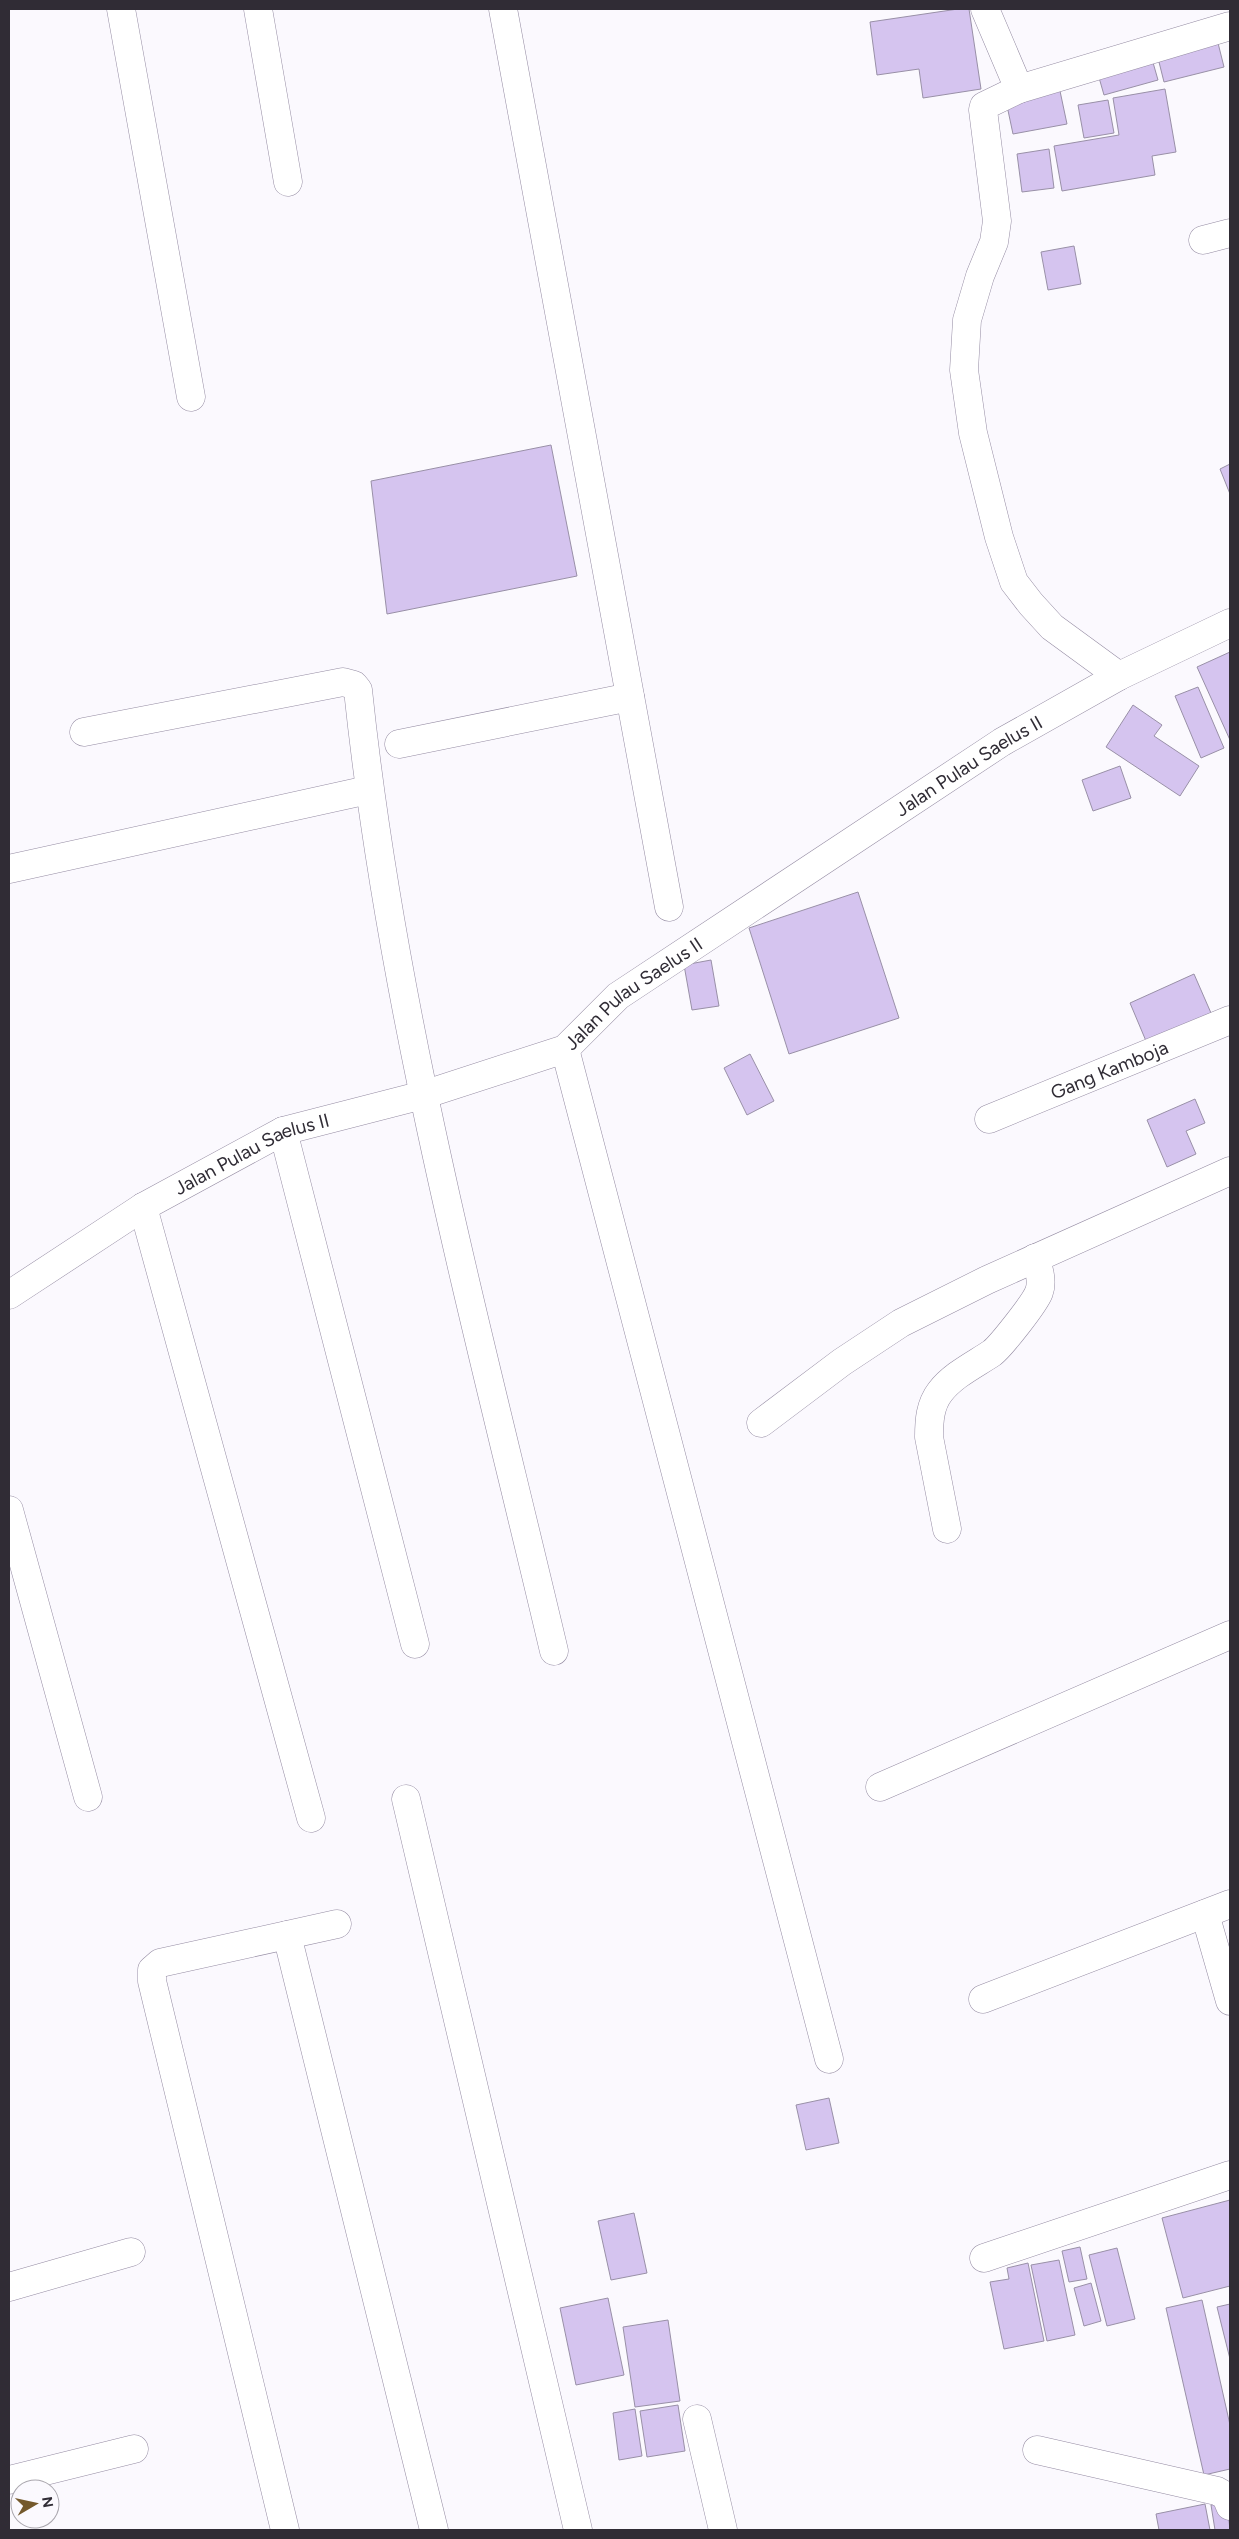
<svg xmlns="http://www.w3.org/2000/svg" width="1239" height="2539" font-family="Figtree,sans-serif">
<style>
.building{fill:#d5c4ef;stroke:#9990a7}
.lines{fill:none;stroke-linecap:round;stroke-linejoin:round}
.street-casing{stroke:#958ca3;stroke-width:29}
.street{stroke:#fff;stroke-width:28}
.labels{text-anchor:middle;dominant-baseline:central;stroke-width:4;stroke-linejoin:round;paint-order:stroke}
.street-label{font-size:19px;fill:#302c35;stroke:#fbf9fe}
</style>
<rect width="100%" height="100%" fill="#fbf9fe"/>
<path class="building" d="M958 9H969L981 89 923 98 919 69 877 75 870 22Z
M1216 35 1224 67 1164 82 1156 50Z
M1150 52 1158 80 1104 95 1096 67Z
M1165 89 1176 152 1152 156 1155 175 1062 191 1054 146 1119 135 1113 98Z
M1060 91 1067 124 1013 134 1006 101Z
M1108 100 1114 133 1084 138 1078 105Z
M1049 149 1054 188 1022 192 1017 154Z
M1074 246 1081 284 1048 290 1041 252Z
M551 445 577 576 387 614 371 481Z
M1230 464V494L1220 469Z
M1230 652V740L1197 667Z
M1198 687 1224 748 1201 758 1175 696Z
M1133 705 1162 725 1154 736 1199 766 1180 796 1106 747Z
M1120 766 1131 798 1093 811 1082 780Z
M858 892 899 1018 789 1054 749 928Z
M711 960 719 1006 692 1010 684 965Z
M1194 974 1211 1013 1146 1041 1130 1003Z
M750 1054 774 1101 747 1115 724 1068Z
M1195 1099 1205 1123 1186 1131 1196 1154 1167 1167 1147 1120Z
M829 2098 839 2143 806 2150 796 2105Z
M1230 2200V2286L1183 2298 1162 2218Z
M634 2213 647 2273 611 2280 598 2221Z
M1080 2247 1087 2279 1069 2282 1062 2251Z
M1117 2248 1135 2319 1107 2326 1089 2255Z
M1059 2260 1075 2335 1047 2341 1031 2265Z
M1028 2263 1044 2341 1004 2349 990 2282 1009 2279 1007 2268Z
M1091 2283 1101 2321 1084 2326 1074 2288Z
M608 2298 624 2375 576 2385 560 2308Z
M1202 2300 1230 2425V2469L1204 2475 1166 2308Z
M1230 2304V2359L1217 2307Z
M668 2320 680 2401 635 2407 623 2327Z
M678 2405 685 2451 647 2457 640 2411Z
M635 2409 642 2456 619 2460 613 2413Z
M1227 2502 1230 2530H1215L1211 2505Z
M1205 2504 1210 2530H1159L1156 2514Z"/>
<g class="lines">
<g class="street-casing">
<g id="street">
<path d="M121 9 191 397"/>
<path d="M258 9 288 182"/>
<path d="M503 9 669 907"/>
<path d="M985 9 1019 89"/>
<path d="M1203 240 1230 233"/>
<path d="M1119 676 1052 627 1031 604 1014 582 999 537 973 433 964 370 967 320 980 276 994 242 997 221 983 110 984 106 1019 89 1230 26"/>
<path d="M84 732 343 682 354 685 358 690C392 1015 479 1333 554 1651"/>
<path d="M399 744 630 697"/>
<path d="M9 869 368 790"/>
<path d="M565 1049 829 2059"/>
<path id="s1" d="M989 1119 1230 1020"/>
<path d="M283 1131 415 1644"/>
<path d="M143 1207 311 1818"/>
<path id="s2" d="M9 1295 143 1207 283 1131 423 1095 565 1049 618 996 1002 742 1119 676 1230 623"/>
<path d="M761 1423 842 1362 901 1323 987 1280 1230 1171"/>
<path d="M9 1510 88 1797"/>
<path d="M947 1529 929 1437C929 1421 930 1405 940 1392 953 1375 974 1365 992 1353 1001 1346 1035 1303 1039 1292 1043 1281 1039 1268 1035 1258"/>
<path d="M880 1787 1230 1635"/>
<path d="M406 1799 578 2530"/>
<path d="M1205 1914 1230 2001"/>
<path d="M287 1935 434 2530"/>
<path d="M983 1999 1230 1904"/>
<path d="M984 2258 1230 2175"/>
<path d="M9 2287 131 2252"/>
<path d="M697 2419 723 2530"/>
<path d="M1037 2450 1217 2491 1226 2496 1230 2506"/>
<path d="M9 2480 134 2449"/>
<path d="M285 2530 152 1981V1970L160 1963 337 1924"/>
</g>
</g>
<use href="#street" class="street"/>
</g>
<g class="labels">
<g class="street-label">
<text stroke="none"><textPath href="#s2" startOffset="1108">Jalan Pulau Saelus II</textPath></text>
<text stroke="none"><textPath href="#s2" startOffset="702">Jalan Pulau Saelus II</textPath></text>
<text stroke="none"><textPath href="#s1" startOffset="130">Gang Kamboja</textPath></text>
<text stroke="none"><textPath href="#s2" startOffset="282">Jalan Pulau Saelus II</textPath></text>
</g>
</g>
<rect width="1239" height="2539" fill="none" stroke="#302c35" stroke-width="20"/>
<g transform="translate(35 2504) rotate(81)"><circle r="24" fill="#fbf9fe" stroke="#aaa7ae"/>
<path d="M0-4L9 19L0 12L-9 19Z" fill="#74592c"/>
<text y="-8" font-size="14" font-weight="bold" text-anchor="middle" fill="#302c35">N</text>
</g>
</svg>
